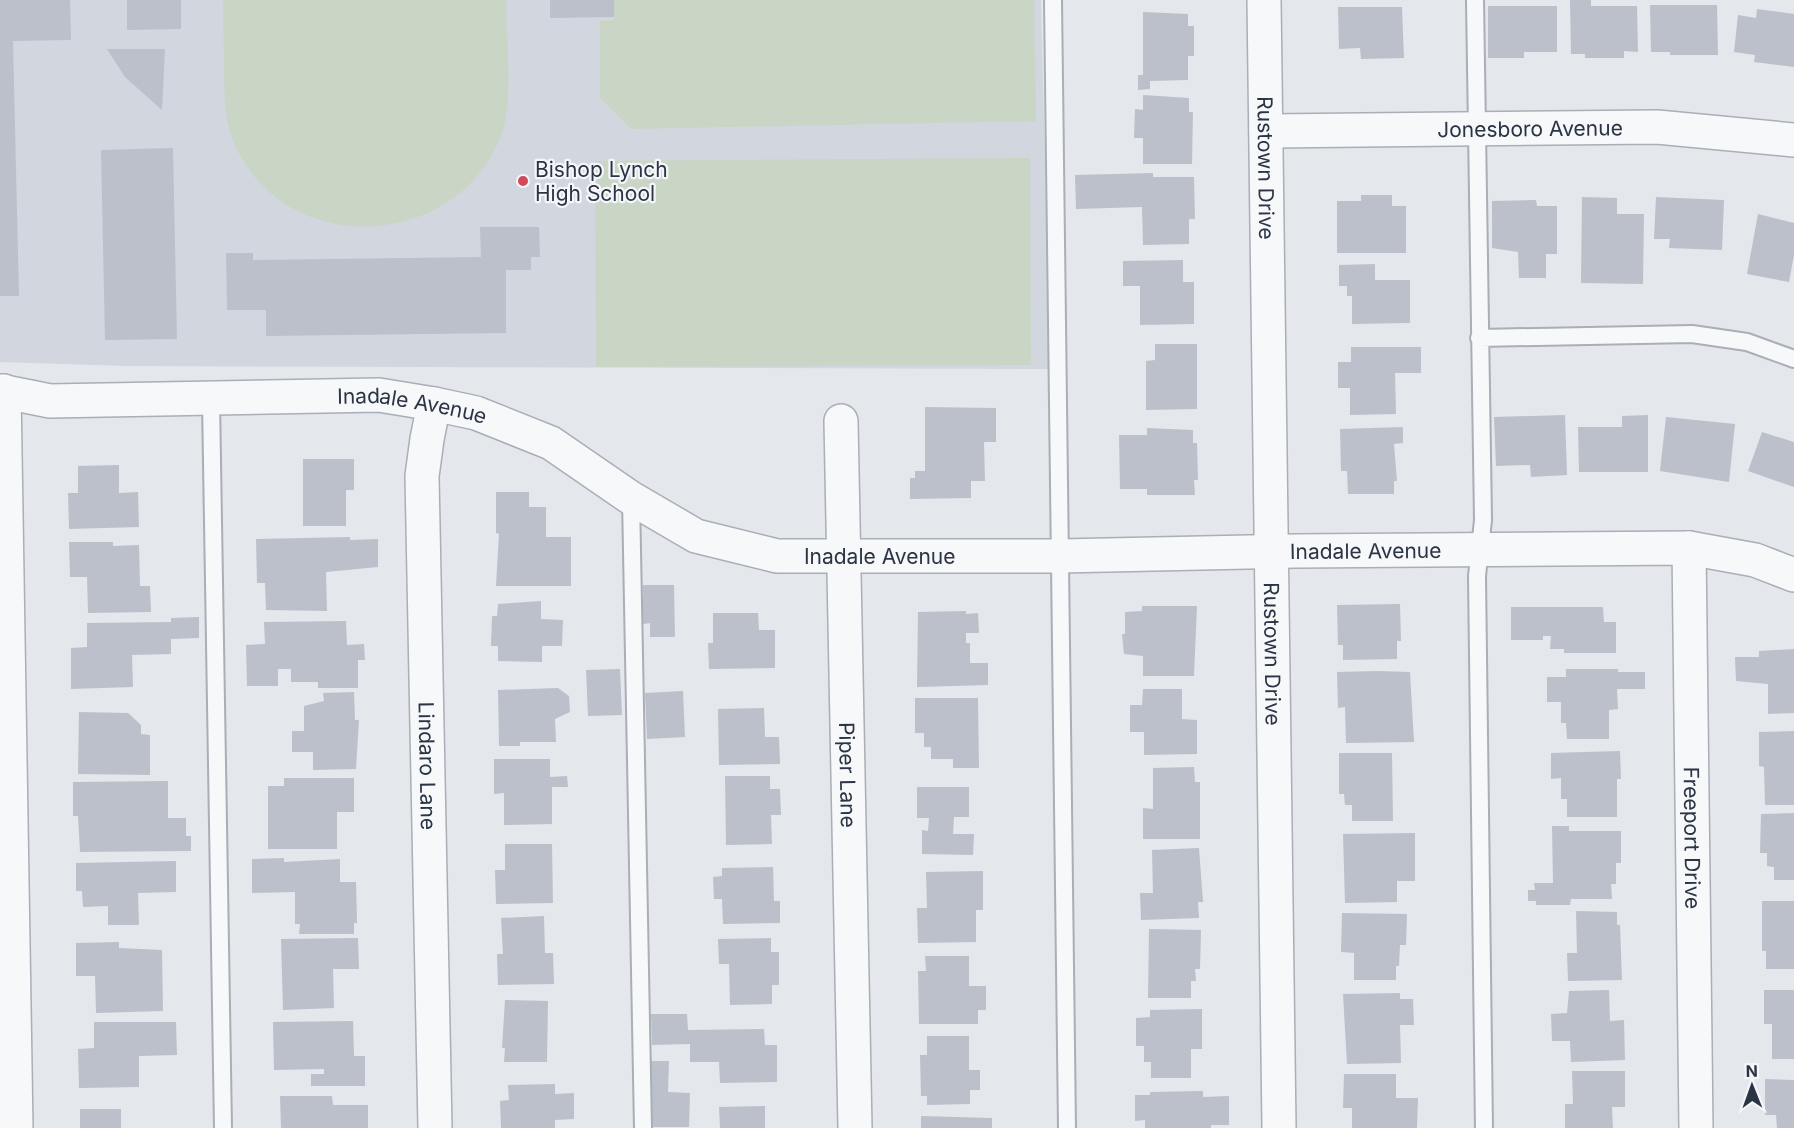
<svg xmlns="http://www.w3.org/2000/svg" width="1794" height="1128" font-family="Inter,sans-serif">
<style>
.built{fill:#d2d6de}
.green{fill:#c9d6c5}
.building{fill:#bbc0ca}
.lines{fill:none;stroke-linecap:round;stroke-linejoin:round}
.service-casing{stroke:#a9aeb7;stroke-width:20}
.minor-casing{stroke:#a9aeb7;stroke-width:36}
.service{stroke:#f7f8fa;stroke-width:16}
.minor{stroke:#f7f8fa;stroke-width:33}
.poi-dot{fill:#d1495b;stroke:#f4f6f9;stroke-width:2}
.labels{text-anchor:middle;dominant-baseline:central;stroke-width:4.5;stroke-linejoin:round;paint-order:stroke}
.street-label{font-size:21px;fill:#2b3445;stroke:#f4f6f9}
.poi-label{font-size:21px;fill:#2b3445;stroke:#f4f6f9;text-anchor:start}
</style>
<rect width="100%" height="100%" fill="#e4e7ec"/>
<path class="built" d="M0 0H1041L1050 369 127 366 0 362Z"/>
<path class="green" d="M223 0H506C506 38 514 102 501 136 455 253 281 259 233 140 224 118 225 96 224 73 224 49 223 24 223 0Z
M614 0H1034L1036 121 631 129 600 98V21L614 20Z
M1030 158 1031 365 596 367 595 161Z"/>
<path class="building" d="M0 0H70L71 40 13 41 19 296H0Z
M127 0H181V29L127 30Z
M550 0H614V17L550 18Z
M1570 0H1591V6H1637L1638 52 1624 51V58H1585V54H1571Z
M1650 5H1717L1718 55H1670V52H1651Z
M1488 6H1557V52H1524V58H1488Z
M1338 7H1402L1404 58 1361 59 1360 48 1339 49Z
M1757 9 1794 14V67L1754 62 1755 55 1734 52 1738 15 1756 18Z
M1143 12 1188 14V26H1194V56H1188V80L1150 81V89L1138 90V75H1143Z
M107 49H165L162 110 125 77Z
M1143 95 1189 98V112H1193L1192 164H1143V138H1134L1135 109 1143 110Z
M173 148 177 339 105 340 101 150Z
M1153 173V177H1194L1195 219H1189V244L1143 245 1142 207 1076 209 1075 175Z
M1361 195H1392V206H1406V253H1337V201H1361Z
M1582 197 1617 198V214H1644L1643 284 1581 283Z
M1656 197 1724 200 1722 250 1669 248 1670 239H1654Z
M1536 200 1537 206H1557V254H1546V278H1519L1518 252 1492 248V201Z
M1758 214 1794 223V255L1789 282 1747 274Z
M480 227H539L540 257H531V270H506V333L266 336V310H227L226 253H253V260L481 257Z
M1183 260V282H1194V324L1140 325V286H1123V261Z
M1375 264V280H1410V323L1352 324V296H1347V286H1339V265Z
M1155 344H1197V409L1146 410V361L1155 360Z
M1351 347H1421V373H1395L1396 414 1350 415V388H1338V362H1351Z
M925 407 996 408V442H984L985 481H971V498L910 499V478H915V471H925Z
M1565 415 1567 475 1531 477 1530 465 1496 466 1494 417Z
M1648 415V472H1579L1578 427H1622V416Z
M1666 417 1735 424 1729 482 1660 471Z
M1403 427V443L1394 444 1397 481H1394V494H1348L1347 471H1341L1340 429Z
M1147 428 1193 430V443H1197L1198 480H1194L1195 495H1147V489H1120L1119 435H1147Z
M1762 432 1794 442V487L1748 471Z
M303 459H354V490H346V526H303Z
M119 465V493L138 492 139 527 69 529 68 493H78V466Z
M496 492H529V507H546V537H571V586H496L499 534 496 533Z
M350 537V540L378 539V567L326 572 327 611 266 610 265 583H257L256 539Z
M69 542H113V546L139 545 140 586H150L151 612 88 613 87 577H70Z
M643 585H674L675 637H650V623L643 624Z
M541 601V619L563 620 562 646H542V662L498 661V646H491L492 616H497L498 604Z
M1400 604 1401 641H1397V659L1343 660V645H1338L1337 605Z
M1142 606H1197L1194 676H1143V656L1124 654 1122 634H1125V612L1142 611Z
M1511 607H1603L1604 622H1616V653H1564V649H1550L1551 636H1543V640H1511Z
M966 611V614L978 613 979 633H966V643H970V663H988V685L917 687 918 612Z
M713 613H758L759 630H775V668L709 669 708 643H713Z
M199 617V638L171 639V654L132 655 133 687 71 689V648L87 647V623L171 622V618Z
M346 621 347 645 364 644 365 660H358V688H318V682H291V669H278V686H247L246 645 265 644 264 622Z
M1794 649V713L1768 714V684L1736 681 1735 657H1759V651Z
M620 669 622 715 588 716 586 670Z
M1566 669H1618V672H1645V689H1617L1618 709 1609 710V739H1567L1566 723H1561V702H1547V677H1566Z
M1378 671 1410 672 1414 742 1346 743 1345 707 1338 708 1337 672Z
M558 688 569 696 570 712 555 719 556 742H520V746H499L498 690Z
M1143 689H1182V719L1197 720V754L1144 755V732H1130V705H1142Z
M683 691 685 737 647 739 645 693Z
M354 692 355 720H359L356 769 313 770V752H292V731H304V706L324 701 323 693Z
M915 698H978L979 768H953V759H931V747H924V733H915Z
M764 708 765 737H779L780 764 719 765 718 709Z
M79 712 128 713 141 725V734L150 735V775L78 774Z
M1794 731V805H1765L1764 767 1759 766V732Z
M1620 751 1621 779H1617V817H1567V799H1561V778L1551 779V753Z
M1339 753H1392L1393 821H1352V805H1345L1344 794H1339Z
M494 759H550V777L567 776 568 787H552V824L504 825V793L494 794Z
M1194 767 1195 782H1200V839H1143V808L1153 809V768Z
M725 776H770V789H780L781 815H771L772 844 726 845Z
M284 778H354V812H337V849H268V786H284Z
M168 781V818H186V836H191V851L80 852 78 816H73V782Z
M917 787H969V817H954L953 834H974L973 855 922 854V830L928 831 929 818H917Z
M1794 813V880H1774V867L1767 866V853H1760L1761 814Z
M1552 826H1569V831H1621V863H1616V884H1611L1612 899H1571L1570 905H1536V901H1528V890H1535L1534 883H1553Z
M1415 833V881H1397V902L1345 903 1343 834Z
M505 844H552L553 903 496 904 495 870H505Z
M1199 848 1203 902H1198L1199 918 1141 920 1140 893H1153L1152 850Z
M284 858V862L340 859V882H356L357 923H354V934H299L300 924H295V892L252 893V859Z
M176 861V892L138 893 139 925H108V906L83 907 82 891H76V863Z
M773 867 774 901H780V923L723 924 722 899H714L713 877 722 876V868Z
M983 871V910H976V942L918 943 917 908H927L926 872Z
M1762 901H1794V969H1766V951H1762Z
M1576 911 1617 912V925H1620L1622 980 1568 981 1567 953H1577Z
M1342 913 1407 914 1406 945H1400L1399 966H1396V980H1354V953L1341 952Z
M544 916 545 953H553L554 984 498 985 497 954H503L501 918Z
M1149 929 1201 930 1200 969H1195L1196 981H1191V998H1148Z
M358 938 359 969H333L334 1008 283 1010 281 939Z
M771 938V952H779V985H772V1004L730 1005 729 964H719L718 939Z
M119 942V948L162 950 163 1011 96 1013 95 976H76V943Z
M925 956H969V986H986V1010H978V1024H919L918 971H926Z
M1609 990 1610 1021 1624 1020 1625 1060 1571 1062 1570 1041H1552L1551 1014 1567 1013 1569 991Z
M1764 990H1794V1059H1772V1024H1764Z
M1400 993V999H1413L1414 1025H1400L1401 1063 1347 1064 1343 994Z
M505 1000 548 1001 547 1062H504L505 1048H502Z
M1202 1009V1049H1191V1078H1151V1062H1144V1046H1136V1018L1150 1017V1010Z
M651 1014H687L688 1030 764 1029 765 1045H777V1082L720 1083 719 1062H690V1044L652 1045Z
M353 1021 354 1056H365V1086H311V1074H324V1069L274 1070 273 1022Z
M94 1022H176L177 1055 139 1056V1087L79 1088 78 1049 94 1048Z
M927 1036H969V1070H980V1090H970V1104L927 1105V1096H921L920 1055H927Z
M650 1061H669L668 1092 690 1093 689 1127H649Z
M1572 1071H1625V1107H1612L1613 1128H1565V1104H1573Z
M1344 1074H1396V1098H1418L1417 1128H1352V1108H1343Z
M1765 1079 1794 1080V1128H1777L1776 1115H1765Z
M555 1084V1094L574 1093V1119L555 1120V1128H501L500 1101 509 1100 508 1085Z
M1203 1091V1097L1229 1096V1125H1211V1128H1145V1120L1135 1121V1095H1150V1092Z
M280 1096H332L333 1105H368V1128H281Z
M765 1106V1128H720L719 1107Z
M80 1109H121V1128H80Z
M921 1116 992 1118V1128H921Z"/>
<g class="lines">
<g class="service-casing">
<path id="service" d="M1053 0 1067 1128
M1475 0 1483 520 1477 576 1484 1128
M1479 338 1692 334 1747 342 1794 359
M211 400 223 1128
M631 498 643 1128"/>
</g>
<g class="minor-casing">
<g id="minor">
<path id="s1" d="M1264 0 1279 1128"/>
<path id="s2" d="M1266 131 1657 127 1794 140"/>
<path id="s3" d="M0 391 50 401 379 395 434 404 476 413 551 443 631 498 696 536 777 556H1060L1296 551 1689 548 1755 560 1794 575"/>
<path d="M4 391 16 1128"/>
<path id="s4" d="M434 404 427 439 422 476 435 1128"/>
<path id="s5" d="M841 421 855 1128"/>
<path id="s6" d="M1689 548 1696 1128"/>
</g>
</g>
<use href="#service" class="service"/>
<use href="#minor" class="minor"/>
</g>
<circle class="poi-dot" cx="523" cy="181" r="6"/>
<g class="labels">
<g class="street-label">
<text stroke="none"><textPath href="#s2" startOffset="264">Jonesboro Avenue</textPath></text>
<text stroke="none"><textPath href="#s1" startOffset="168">Rustown Drive</textPath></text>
<text stroke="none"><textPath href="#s3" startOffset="414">Inadale Avenue</textPath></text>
<text stroke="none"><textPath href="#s3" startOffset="1404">Inadale Avenue</textPath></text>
<text stroke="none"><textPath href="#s3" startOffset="918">Inadale Avenue</textPath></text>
<text stroke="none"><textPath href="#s1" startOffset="654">Rustown Drive</textPath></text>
<text stroke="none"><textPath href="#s4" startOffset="363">Lindaro Lane</textPath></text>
<text stroke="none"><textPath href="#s5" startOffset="354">Piper Lane</textPath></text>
<text stroke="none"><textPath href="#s6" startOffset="290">Freeport Drive</textPath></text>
</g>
<g class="poi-label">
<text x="535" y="169">Bishop Lynch<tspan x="535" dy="24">High School</tspan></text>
</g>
</g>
<g transform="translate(1752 1086) rotate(359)" stroke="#f4f6f9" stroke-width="4.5" paint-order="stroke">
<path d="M0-4.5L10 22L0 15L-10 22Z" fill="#2b3445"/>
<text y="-9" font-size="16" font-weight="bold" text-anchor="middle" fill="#2b3445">N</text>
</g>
</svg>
